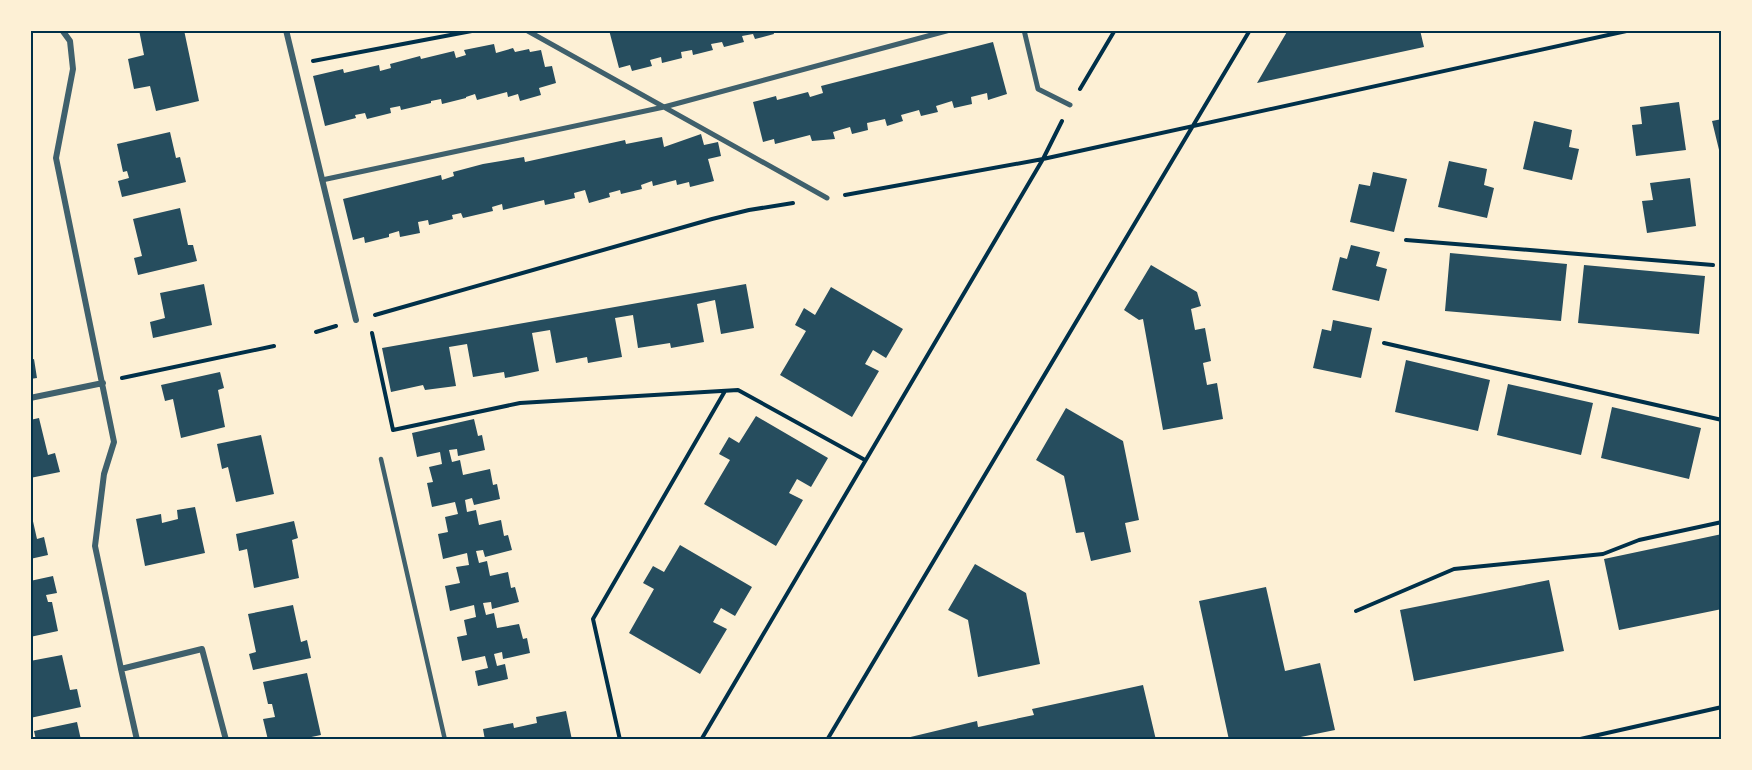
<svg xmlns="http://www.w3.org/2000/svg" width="1752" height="770" font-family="Literata,serif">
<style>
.building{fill:#264d5e}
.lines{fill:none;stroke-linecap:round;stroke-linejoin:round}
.path{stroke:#003049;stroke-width:4}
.service{stroke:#3f606c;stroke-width:4.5}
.pedestrian{stroke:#3f606c;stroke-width:5}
.minor{stroke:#3f606c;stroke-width:6}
.neatline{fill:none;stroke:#003049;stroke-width:2}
</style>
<rect width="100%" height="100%" fill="#fdf0d5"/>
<path class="building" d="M139 30H184L199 101 156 111 150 86 134 89 128 59 144 55Z
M609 30H773L774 34 755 39 753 34 742 36 744 42 724 47 722 42 711 44 713 50 693 55 692 50 681 52 682 58 662 63 661 57 650 60 652 66 632 71 630 65 619 68Z
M1288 30H1420L1424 47 1257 83Z
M993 42 1007 94 988 100 987 93 971 97 972 104 954 108 952 101 936 106 938 112 921 116 919 110 901 115 903 121 887 126 885 119 867 123 868 130 852 134 850 127 833 132 835 139 812 141 810 135 775 144 774 139 763 142 753 102 776 96 777 100 808 92 810 97 823 93 821 86Z
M494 44 496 53 513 48 515 52 529 49 530 52 541 50 545 67 552 66 556 83 539 88 541 95 520 101 518 94 508 97 507 92 477 100 475 94 466 97V98L442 104 441 99 431 101V103L401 110 400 106 390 108 391 113 367 119 365 113 355 115 356 118 325 126 313 76 343 69 344 73 379 65 380 71 391 68 390 64 420 56 421 59 454 51 456 58 466 55 464 50Z
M1679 102 1686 150 1636 156 1632 125 1642 124 1640 107Z
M1722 119V158H1721L1712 121Z
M1534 121 1572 130 1569 147 1579 149 1572 180 1523 169Z
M170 132 176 158 180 157 186 182 122 197 118 181 129 178 127 171 123 172 117 144Z
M701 134 704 145 718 142 721 156 708 159 714 181 690 187 689 182 677 185 676 180 653 186 652 181 641 185 642 189 621 194 620 190 609 193 610 197 589 203 585 190 574 193 575 198 545 205 544 200 503 210 502 204 492 207 493 211 463 218 461 213 452 215 453 219 429 225 428 220 418 222 420 233 400 237 399 231 389 234V237L365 243 364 237 353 240 343 199 441 175 442 180 454 176 453 172 483 164 524 157 525 162 625 140 626 144 662 137 664 147Z
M1449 161 1487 169 1484 185 1494 188 1487 218 1438 207Z
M1373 172 1407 179 1394 232 1350 222 1359 184 1370 186Z
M1690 178 1696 226 1647 233 1642 201 1653 200 1650 183Z
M180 208 188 245H193L197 261 138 275 134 258 142 256 133 219Z
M1351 245 1380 252 1376 266 1387 269 1379 301 1332 290 1340 257 1347 259Z
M1450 253 1567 264 1561 321 1445 311Z
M1151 265 1197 292 1201 306 1191 309 1195 330 1205 328 1211 361 1203 363 1207 385 1217 383 1223 419 1163 430 1143 319 1139 320 1124 310Z
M1584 265 1705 276 1699 334 1578 323Z
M204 284 212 325 153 338 150 322 165 318 160 293Z
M746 284 754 328 721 334 715 300 697 304 704 342 671 348 670 343 638 348 633 315 615 318 622 357 588 363 587 357 556 363 550 330 532 333 539 371 505 378 504 372 473 377 467 344 449 347 456 386 425 390 423 385 391 392 382 348Z
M831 287 903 329 886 358 873 350 865 364 879 371 852 417 780 375 806 331 795 325 804 308 815 315Z
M1333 320 1372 328 1361 378 1313 368 1322 329 1331 331Z
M34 359 37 378 30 379V360Z
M1406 360 1490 380 1478 431 1395 412Z
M220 372 224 388 218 390 225 427 181 438 173 399 165 401 161 385Z
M1508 384 1593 403 1581 455 1497 435Z
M1612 407 1701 428 1689 479 1601 458Z
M1066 408 1123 441 1139 520 1125 523 1131 552 1091 561 1084 532 1076 533 1064 476 1036 460Z
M756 416 828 458 811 487 797 479 789 493 803 500 776 546 704 504 730 460 719 454 729 437 739 443Z
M39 418 48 455 55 453 60 472 30 478V420Z
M474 419 478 436 482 435 485 450 458 456 457 449 449 450 452 462 460 460 463 475 490 469 493 485 497 484 500 499 474 505 472 498 465 500 467 512 476 510 479 525 501 520 504 536 508 535 512 550 485 557 483 550 476 551 479 563 487 561 490 576 508 572 511 588 515 587 519 602 492 609 491 602 483 603 486 615 494 613 497 628 519 624 523 639 527 638 530 653 503 659 502 652 494 654 497 666 505 664 508 679 478 686 475 671 488 668 485 656 462 661 457 637 467 635 464 620 476 617 474 605 450 611 445 586 460 583 456 567 469 565 467 553 443 559 438 534 448 532 445 517 458 514 455 502 432 507 427 483 433 482 429 467 442 464 440 452 417 457 412 433Z
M261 435 274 494 236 502 228 467 222 469 217 444Z
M195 507 205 553 145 566 136 519 161 514 162 523 178 519 177 510Z
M30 508 37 539 44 537 48 555 30 559Z
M294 521 298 538 292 540 299 578 254 588 247 549 239 551 236 534Z
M1722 534V609L1619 630 1604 559Z
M680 545 752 587 735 616 721 608 713 622 727 629 700 674 629 633 654 589 643 583 653 566 664 572Z
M975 564 1026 593 1040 664 978 677 968 620 948 610Z
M53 576 57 593 46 595 48 602H52L58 631 30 637V581Z
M1549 580 1564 651 1414 681 1400 610Z
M1266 587 1285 671 1320 663 1335 730 1286 740H1229L1199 601Z
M293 605 301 642 307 640 311 658 253 670 249 654 256 652 248 614Z
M62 655 70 690 77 689 81 707 30 718V661Z
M307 673 321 735 297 740H268L263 719 275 717 272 704H268L263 682Z
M1143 685 1156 740H898L977 721 978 727 1034 715 1032 709Z
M566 711 572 740H485L483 729 513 723 514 728 537 723 536 717Z
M77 722 81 740H36L34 731Z"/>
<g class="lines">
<path class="path" d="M313 61 477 30
M1080 89 1115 30
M845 195 1043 159 1631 30
M1406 240 1713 265
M375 315 712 219 749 210 793 203
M316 332 336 326
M372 333 393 430 520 403 738 390 865 460
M1384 343 1722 420
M122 378 274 346
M1356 611 1454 569 1603 554 1639 540 1722 522
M620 740 593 619 725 391
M701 740 1043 159 1062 121
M827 740 1250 30
M1576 740 1722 707"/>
<path class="service" d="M381 459 445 740"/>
<path class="pedestrian" d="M526 30 827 198
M1024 30 1038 89 1070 105
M322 180 664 107 950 30"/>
<path class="minor" d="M62 30 70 41 73 69 56 158 114 442 104 474 95 546 121 669 202 649 226 740
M286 30 356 320
M30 398 103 383
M121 669 137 740"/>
</g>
<rect width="1752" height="770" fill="none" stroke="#fdf0d5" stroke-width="63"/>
<rect x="32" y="32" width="1688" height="706" class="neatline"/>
</svg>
